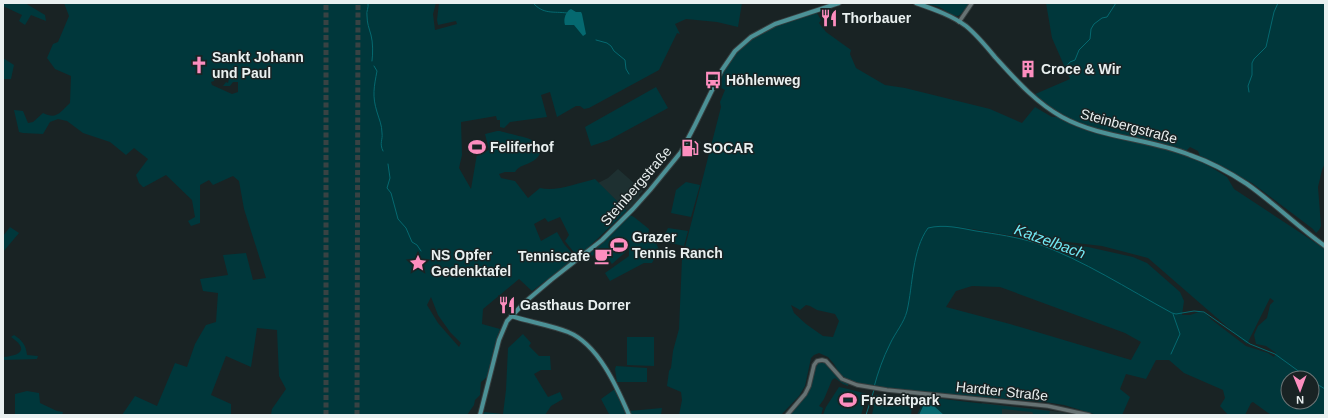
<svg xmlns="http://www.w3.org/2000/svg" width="1328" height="418" font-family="Helvetica,sans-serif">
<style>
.built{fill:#1e3031}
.green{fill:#00373b;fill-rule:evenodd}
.water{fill:#056970}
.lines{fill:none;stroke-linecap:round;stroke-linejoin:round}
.stream{stroke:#056970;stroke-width:1}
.highway-tunnel{stroke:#384243;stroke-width:5;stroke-dasharray:5 2.5;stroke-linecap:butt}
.minor-casing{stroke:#363e3f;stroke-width:5.5}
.major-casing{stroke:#363e3f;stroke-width:6}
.minor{stroke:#667273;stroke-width:3.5}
.major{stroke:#4c9196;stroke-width:4}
.labels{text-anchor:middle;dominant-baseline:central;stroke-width:3;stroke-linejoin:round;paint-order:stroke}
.poi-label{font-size:14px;font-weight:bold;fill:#e9f0f0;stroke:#192324;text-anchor:start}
.street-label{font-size:14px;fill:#e9f0f0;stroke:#192324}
.water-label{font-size:15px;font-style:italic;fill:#71eaf5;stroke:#192324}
</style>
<rect width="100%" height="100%" fill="#192324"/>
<path class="built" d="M691 138 701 142 694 155 683 149Z
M618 169 643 191 639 195 640 197 627 211 598 183 608 178Z
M982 403 1061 412 1075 415H978Z"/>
<path class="green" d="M3 3H25L45 15 46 21 31 15 25 25 19 21 22 15 3 6Z
M64 3H436L433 14 435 30 457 24 456 21 438 25 437 20 439 3H742L738 27 717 22 686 19 675 24 680 34 677 33 659 70 589 108 584 109 580 106H576L557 117 550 92 541 95 547 117 510 122 504 128 500 127V120H497L496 116 461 122 462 155 459 168 471 189 477 154 489 150 485 134 497 131H500C509 134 527 137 534 141 543 147 542 156 533 161 527 165 519 165 515 172H505L499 174 501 178 515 181 528 198 540 188C556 192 578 183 595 179L627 211 579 256 576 255 565 241 569 235 560 217 548 222 545 218 534 224 541 241 557 232 564 244 575 257V259L532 291 519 279 483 309 482 324 500 329 487 377 481 382 480 395 475 400 474 405 467 415H271L272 409 286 389 279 376 277 330 257 328 251 367 226 356 211 395 231 404V415H122L135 396 157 406 175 363 187 367 195 344 206 325 216 322 218 293 203 291 200 279 228 275 223 255 246 253 253 280 266 278 244 209 239 181 233 176 213 185 209 180 200 185V223L191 226 188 221 195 217 192 200 166 175 144 187H143L139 183 136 175 148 159 134 148 126 155 110 142 83 133 67 121 58 119 50 122 43 134 23 133 19 132 14 110 23 111 28 123 33 122 43 113C57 120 60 112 70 103L71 76 55 69 47 58 53 44 58 42 69 16ZM217 74 220 76 219 78 222 79 224 75 228 76V78L229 79 228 83 226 82 223 86H230L233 82H238V92L232 94 212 85 211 82 214 81 215 78 213 77 214 75 216 76ZM431 297 438 315 450 332 461 343 459 347 438 323 427 305Z
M923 3H970L961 14 958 16C951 16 946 10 939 7 934 5 928 5 923 3Z
M1046 3H1325V163L1322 170 1318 187 1321 226 1319 230 1316 233 1313 229 1252 183 1200 156 1198 151 1190 147 1186 151 1165 144 1093 128 1070 119 1048 106 1033 95 1070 79 1052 38Z
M815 12 817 13 821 20 819 23 826 32 851 50 850 54 856 68 885 85 905 88 990 109 1022 123 1035 107 1052 117H1058L1072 125 1091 132 1140 142 1182 154 1201 161 1227 177 1234 189 1325 249V415H1271L1253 402 1251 403 1245 415H1228L1220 406 1225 398 1223 390 1184 373 1169 360H1156L1146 379 1126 374 1120 389 1130 397 1122 415H1097L1064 405 1045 402 906 391 863 384 850 381 845 378 839 373 834 364 828 357 819 353 814 355 811 358 805 386 799 396 781 415H679L682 400 681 392 667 386 669 371 671 368 673 351 679 329 682 259 721 107 720 102 725 90 718 86C721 82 721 79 722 75 724 69 730 61 733 56 753 31 786 22 815 12ZM954 226 1008 235 1102 246 1148 258 1247 344 1270 298 1274 301 1270 305 1267 318 1258 326 1254 335 1256 344 1266 346 1276 353 1274 357 1268 353 1246 346 1212 320 1205 313 1199 312 1190 315H1182L1184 301 1180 292 1147 263 1133 257 1088 247 1005 236ZM972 286 1000 287 1125 333 1141 342 1131 360 1010 324 946 307 956 291ZM791 305 800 310 806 305 810 306 817 310 835 314 839 321 833 337 823 336 806 324 794 313ZM1288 378H1312V402H1288Z
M3 58 14 65 11 79H3Z
M656 87 668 108 609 140 591 146 585 127Z
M686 182 700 185 691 217 671 213 676 190Z
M630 215 634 217 649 229 648 239 655 240 659 250 652 263H644L610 281 605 273 629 256V249L612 264 600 250 592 256 590 253Z
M10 227 19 233 3 252V236Z
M668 228 688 231 684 246 661 241Z
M523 334 531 343 529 346 539 356H550L551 370H541L534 374 548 397 560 392 563 399 551 406 545 415H483L484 412 503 414 506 390 508 348Z
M14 335C22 340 26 345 27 355L38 356 37 359 3 360V357C21 356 29 349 11 337Z
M627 337H654V366L627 365Z
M819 362 826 363 837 377 848 384V386L843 384 835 378 832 380 824 399 819 406 823 408 821 415H788L803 398 815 368Z
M616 366 647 368V382H617L615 369Z
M839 387 844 388 867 394 861 415H823L826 407Z
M615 389 627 415H607L609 414 601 399Z
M27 391 39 393 40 403 57 411 63 412 62 415H15V394Z
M876 395 902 402 912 407 911 415H872Z
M927 397 968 402 1050 411 1049 415H1034L1032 412 1002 409V415H944L934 406 924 404 919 415H917L925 398Z
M662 408 661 415H631L629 411Z"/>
<path class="water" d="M571 9 576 12H581L582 14 586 34 583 36 574 25H565C563 19 566 11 571 9Z
M924 404 934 406 944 415H919Z"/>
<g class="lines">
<path class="stream" d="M368 3C369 8 366 11 367 16 367 23 369 28 371 35 373 42 373 54 372 61
M533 3C544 15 553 11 567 13
M596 40 607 43 611 46 614 51 625 60 626 69 629 74
M374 66 377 71C374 87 372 96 377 112 379 119 382 125 382 133 383 140 379 143 383 151
M1065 68 1070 62 1075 60 1079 50 1090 39 1091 29 1094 24 1102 18 1107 17 1116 3
M1249 92 1248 86 1252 75V63L1254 59 1266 47 1274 12 1278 3
M388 164 390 178 387 188 391 193 398 219 406 228 412 242 417 245 421 251
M1171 354 1180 334 1173 314
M1312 381 1325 389
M874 387C878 372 883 358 890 344 895 333 904 323 907 311 913 285 912 250 928 228 944 224 960 228 976 231 996 234 1017 237 1036 243 1085 261 1126 288 1172 313L1176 314 1194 311 1204 312 1250 344 1275 354 1308 378
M866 415 874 390"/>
<path class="highway-tunnel" d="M326 415V3
M357 415 358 3"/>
<g class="minor-casing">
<path id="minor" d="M959 22 972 3
M787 415 805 394 809 386 814 365 817 361 822 360 826 361 842 379 857 385 887 390 1048 406 1089 415"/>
</g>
<g class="major-casing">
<path id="major" d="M916 3C933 9 951 15 966 26 977 35 986 46 995 57 1016 80 1035 102 1062 117 1102 139 1149 138 1190 155 1210 162 1229 172 1247 184 1274 203 1298 227 1325 246
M511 316C530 322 550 325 568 332 598 344 617 387 629 415
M480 415 499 340 507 321 525 302 551 280 602 240 633 209 650 190 681 152 695 125 722 70 735 51 751 37 775 24 839 3"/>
</g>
<use href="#minor" class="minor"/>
<use href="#major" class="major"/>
</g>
<defs>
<g id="restaurant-bare" transform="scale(1.38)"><path d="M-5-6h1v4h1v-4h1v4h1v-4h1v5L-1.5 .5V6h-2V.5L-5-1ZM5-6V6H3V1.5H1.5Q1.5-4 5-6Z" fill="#fd8ebf" stroke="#192324" stroke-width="2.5" paint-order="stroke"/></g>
<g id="church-bare" transform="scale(1.38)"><path d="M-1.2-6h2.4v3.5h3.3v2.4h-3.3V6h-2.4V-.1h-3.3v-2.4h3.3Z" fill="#fd8ebf" stroke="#192324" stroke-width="2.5" paint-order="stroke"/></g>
<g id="building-bare" transform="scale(1.38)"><path d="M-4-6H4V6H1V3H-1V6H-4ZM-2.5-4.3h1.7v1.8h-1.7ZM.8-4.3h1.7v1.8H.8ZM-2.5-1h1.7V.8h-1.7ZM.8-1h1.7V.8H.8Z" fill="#fd8ebf" stroke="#192324" stroke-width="2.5" paint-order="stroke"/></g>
<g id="bus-bare" transform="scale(1.38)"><path d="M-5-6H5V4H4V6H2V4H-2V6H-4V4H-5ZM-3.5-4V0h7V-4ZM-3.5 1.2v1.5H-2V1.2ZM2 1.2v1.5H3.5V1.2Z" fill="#fd8ebf" stroke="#192324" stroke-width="2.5" paint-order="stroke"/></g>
<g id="stadium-bare" transform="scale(1.38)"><path d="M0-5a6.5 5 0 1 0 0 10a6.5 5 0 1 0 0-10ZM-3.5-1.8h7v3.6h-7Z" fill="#fd8ebf" stroke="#192324" stroke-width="2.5" paint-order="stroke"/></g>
<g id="fuel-bare" transform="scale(1.38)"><path d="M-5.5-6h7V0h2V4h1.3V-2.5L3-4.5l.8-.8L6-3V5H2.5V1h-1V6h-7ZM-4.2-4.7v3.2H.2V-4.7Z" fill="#fd8ebf" stroke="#192324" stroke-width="2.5" paint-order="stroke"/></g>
<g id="cafe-bare" transform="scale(1.38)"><path d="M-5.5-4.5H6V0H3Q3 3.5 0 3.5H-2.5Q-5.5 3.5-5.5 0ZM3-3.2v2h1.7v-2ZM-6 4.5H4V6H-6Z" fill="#fd8ebf" stroke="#192324" stroke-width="2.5" paint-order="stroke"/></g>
<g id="sight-bare" transform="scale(1.38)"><path d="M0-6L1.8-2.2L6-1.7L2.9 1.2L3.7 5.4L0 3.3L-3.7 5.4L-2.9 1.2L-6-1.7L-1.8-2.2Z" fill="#fd8ebf" stroke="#192324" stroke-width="2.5" paint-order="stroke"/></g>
</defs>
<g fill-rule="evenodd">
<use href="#restaurant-bare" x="829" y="18"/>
<use href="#church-bare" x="199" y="65"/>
<use href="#building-bare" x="1028" y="69"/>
<use href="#bus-bare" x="713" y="80"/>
<use href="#stadium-bare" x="477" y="147"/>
<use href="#fuel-bare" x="690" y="148"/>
<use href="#stadium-bare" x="619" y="245"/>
<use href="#cafe-bare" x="603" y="256"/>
<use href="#sight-bare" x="418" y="263"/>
<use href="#restaurant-bare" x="507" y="305"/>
<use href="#stadium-bare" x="848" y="400"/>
</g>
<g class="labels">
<g class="poi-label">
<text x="842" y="18">Thorbauer</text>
<text x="212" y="57">Sankt Johann<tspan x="212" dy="16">und Paul</tspan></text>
<text x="1041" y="69">Croce &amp; Wir</text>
<text x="726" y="80">Höhlenweg</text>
<text x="490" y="147">Feliferhof</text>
<text x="703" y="148">SOCAR</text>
<text x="632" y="237">Grazer<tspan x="632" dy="16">Tennis Ranch</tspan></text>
<text x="431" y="255">NS Opfer<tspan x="431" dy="16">Gedenktafel</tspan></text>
<text x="590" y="256" text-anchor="end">Tenniscafe</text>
<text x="520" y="305">Gasthaus Dorrer</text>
<text x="861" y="400">Freizeitpark</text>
</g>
<g class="street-label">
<text transform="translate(1129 126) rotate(15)">Steinbergstraße</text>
<text transform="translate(636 186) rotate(-49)">Steinbergstraße</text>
<text transform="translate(1002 391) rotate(6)">Hardter Straße</text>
</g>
<g class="water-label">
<text transform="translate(1050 241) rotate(20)">Katzelbach</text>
</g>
</g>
<rect width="1328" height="418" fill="none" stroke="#e9f0f0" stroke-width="8"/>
<g transform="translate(1300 390) rotate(179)"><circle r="19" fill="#192324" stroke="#6c7576"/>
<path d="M0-3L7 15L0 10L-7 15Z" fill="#fd8ebf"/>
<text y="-6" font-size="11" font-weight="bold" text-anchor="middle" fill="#e9f0f0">N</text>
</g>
</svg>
